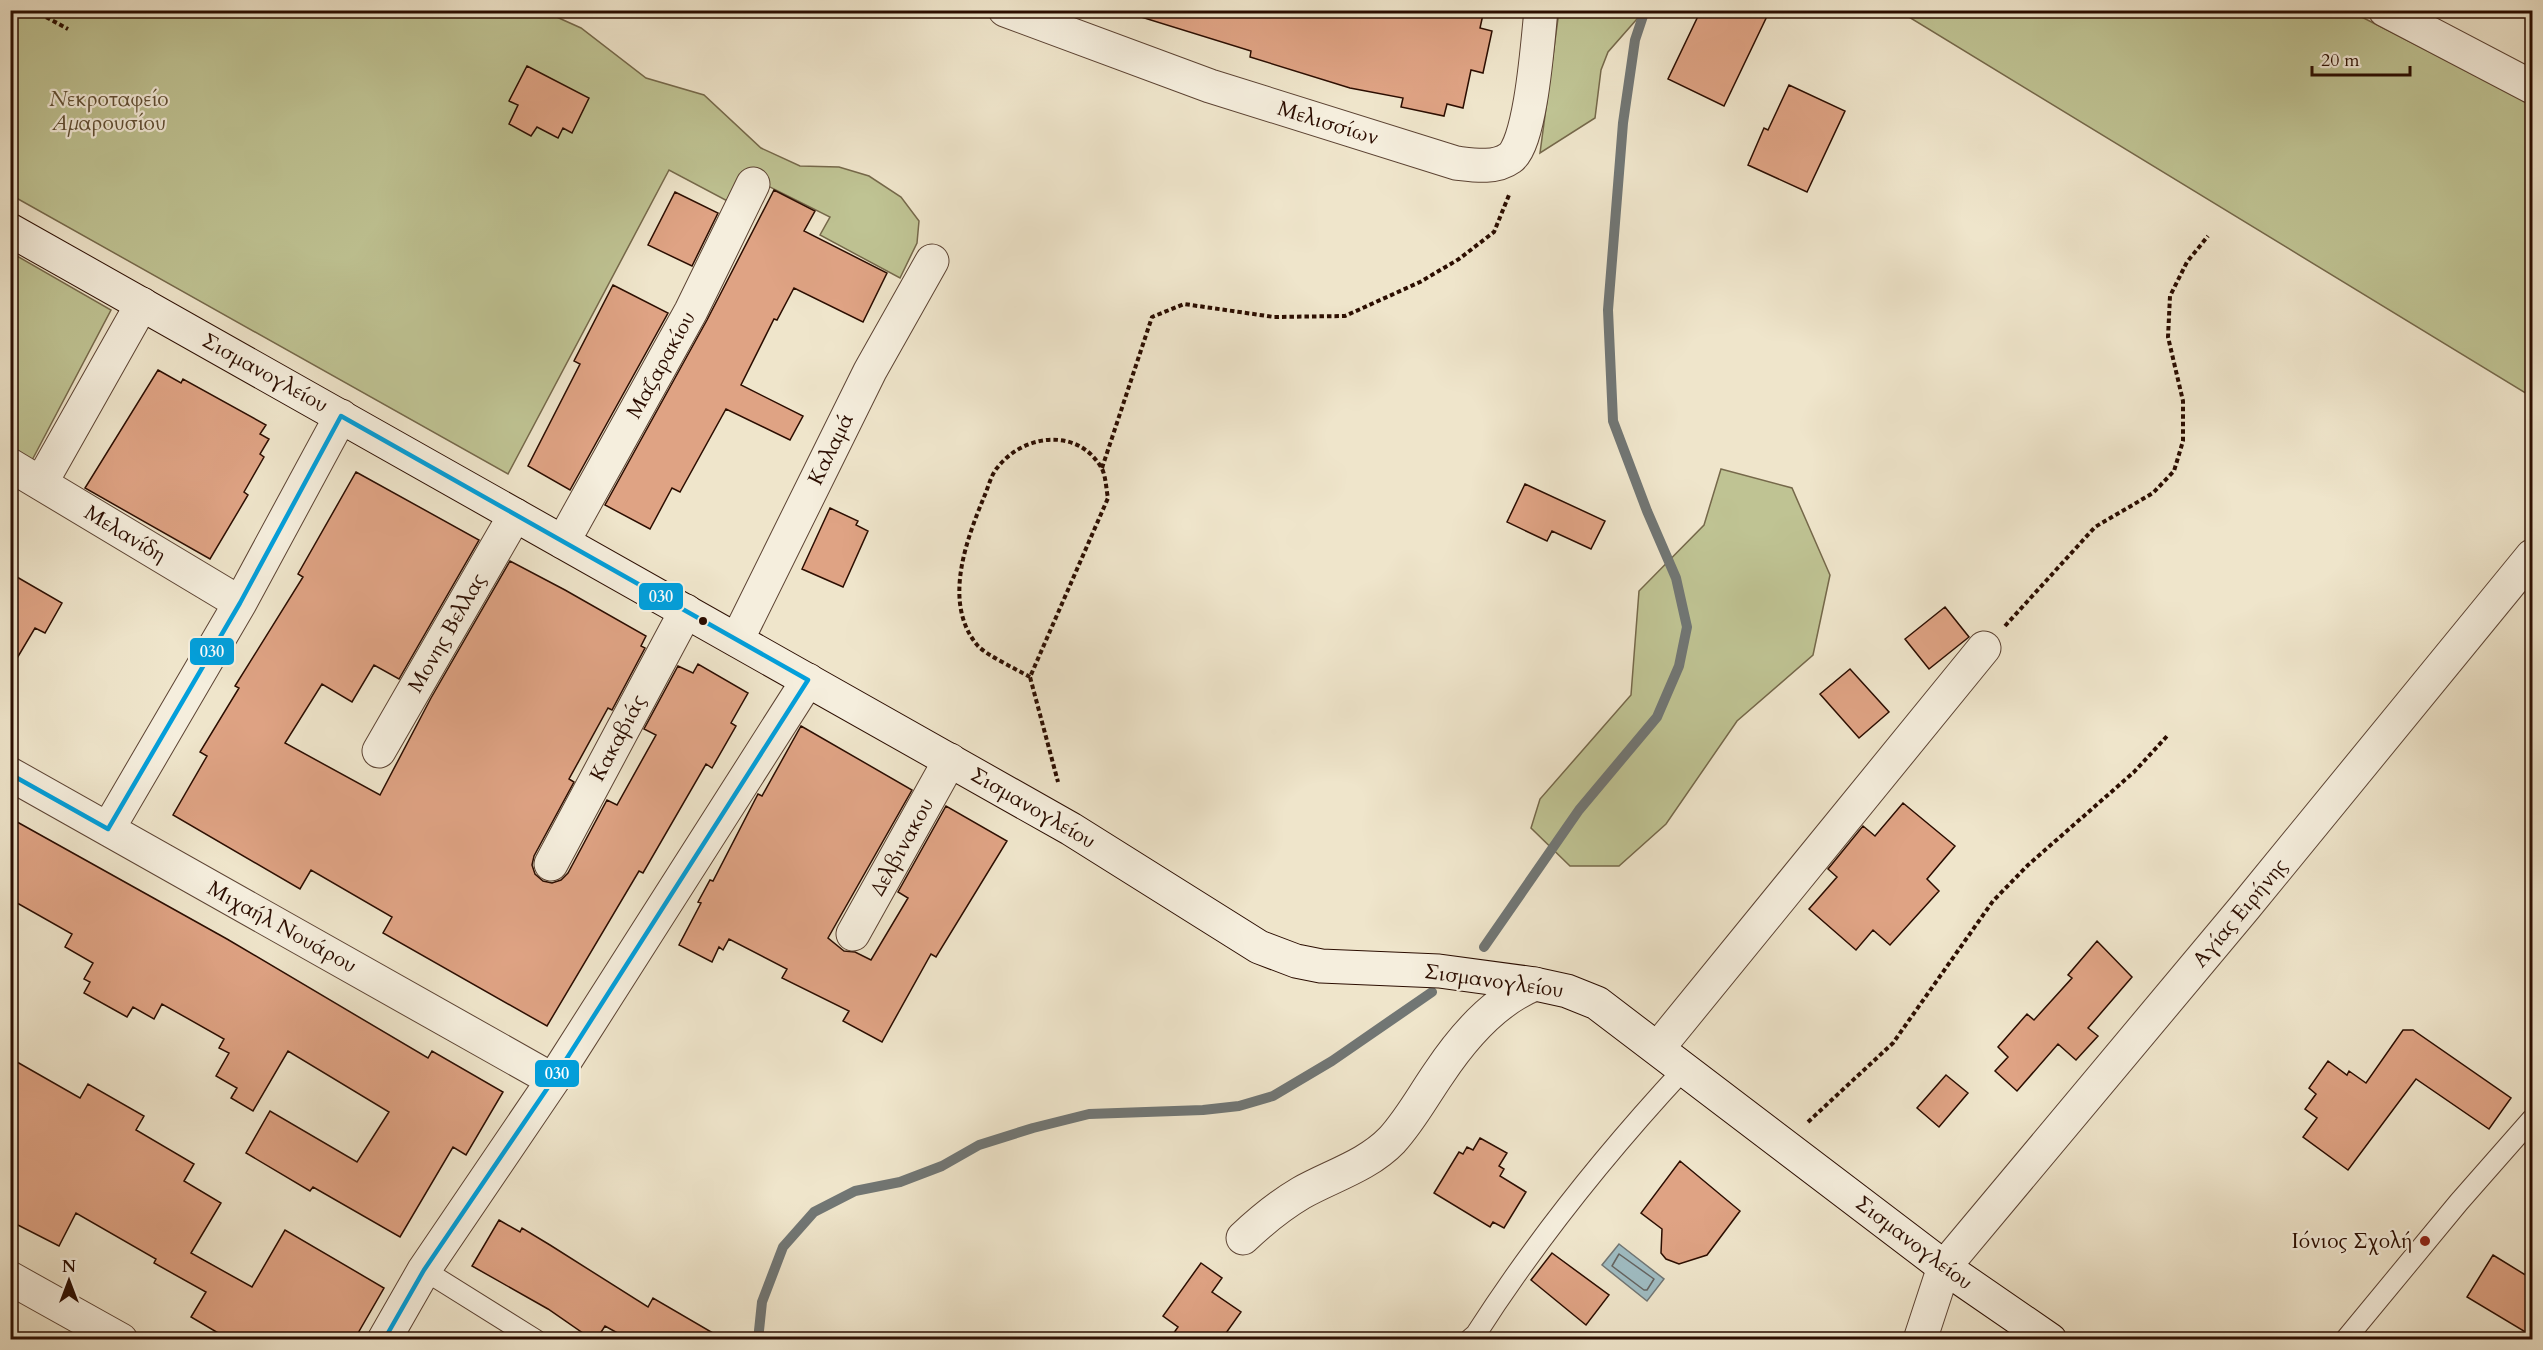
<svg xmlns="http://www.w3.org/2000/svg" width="2543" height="1350" font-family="Cardo,serif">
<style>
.green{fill:#bfc393;stroke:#75684a;stroke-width:1.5}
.water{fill:#9fbcc2;stroke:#717674;stroke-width:1.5}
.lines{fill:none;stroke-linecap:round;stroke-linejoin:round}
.shore{stroke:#656461;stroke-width:1.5}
.stream{stroke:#717674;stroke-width:10}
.building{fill:#dfa384;stroke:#2b0d00;stroke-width:1.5}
.lane-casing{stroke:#5c4333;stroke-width:22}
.street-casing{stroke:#5c4333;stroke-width:35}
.secondary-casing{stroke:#2b0d00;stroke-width:35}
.path{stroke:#2b0d00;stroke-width:4;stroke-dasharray:4.5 3;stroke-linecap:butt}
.lane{stroke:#f5eedd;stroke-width:20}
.street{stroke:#f5eedd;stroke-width:33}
.secondary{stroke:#f5eedd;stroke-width:33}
.bus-1-casing{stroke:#f5eedd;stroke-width:9}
.bus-1{stroke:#029fdb;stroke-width:4.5}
.bus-dot{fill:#2b0d00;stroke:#f5eedd;stroke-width:2}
.poi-dot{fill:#8f2418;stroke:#f5eedd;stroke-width:2}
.labels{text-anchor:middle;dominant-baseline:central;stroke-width:4.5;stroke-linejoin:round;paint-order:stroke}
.park-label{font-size:21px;font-style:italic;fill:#5f4d33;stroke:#f5eedd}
.street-label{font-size:21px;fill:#2b0d00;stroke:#f5eedd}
.poi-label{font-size:21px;fill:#2b0d00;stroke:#f5eedd;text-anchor:end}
.line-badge{stroke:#f5eedd;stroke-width:2}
.badge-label{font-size:16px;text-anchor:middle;font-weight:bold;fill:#fff}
</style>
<rect width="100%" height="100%" fill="#efe5cb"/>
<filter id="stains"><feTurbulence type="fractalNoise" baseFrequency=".00333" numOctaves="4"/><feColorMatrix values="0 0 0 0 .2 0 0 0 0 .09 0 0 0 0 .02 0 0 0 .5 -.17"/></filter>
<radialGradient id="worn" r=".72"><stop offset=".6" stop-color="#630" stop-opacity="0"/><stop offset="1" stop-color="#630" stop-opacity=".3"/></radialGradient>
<path class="green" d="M541 10 581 28 646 78 704 95 761 148 800 166 839 167 869 176 901 197 919 221 917 243 900 278 820 235 830 217 748 176 733 204 669 170 508 474 11 195V11Z
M1559 11H1644L1608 52 1601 70 1595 118 1540 153Z
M1899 11H2350L2532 104V397Z
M10 252 111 310 30 464 11 452Z
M1721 469 1792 488 1830 575 1813 655 1737 721 1666 824 1619 866H1570L1531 828 1540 799 1631 695 1639 591 1704 525Z"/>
<path class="water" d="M1619 1244 1664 1279 1647 1301 1602 1265Z"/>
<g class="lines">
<path class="shore" d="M1619 1254 1654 1279 1647 1290H1644L1612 1266Z"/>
<path class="stream" d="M1484 947 1579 810 1657 717 1679 666 1687 627 1676 578 1647 511 1613 421 1608 310 1623 123 1635 40 1645 10
M758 1340 762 1302 783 1247 814 1212 855 1191 900 1182 942 1166 979 1145 1033 1128 1089 1114 1203 1110 1239 1106 1273 1096 1332 1061 1432 992"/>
</g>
<path class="building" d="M1142 10H1484L1480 28 1492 31 1483 73 1471 70 1463 108 1447 104 1444 116 1401 107 1403 98 1350 88 1250 57 1251 51 1141 17Z
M1701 10H1770L1724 106 1668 79Z
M527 66 589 98 572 133 563 128 558 138 537 127 531 136 509 124 518 105 509 101Z
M1789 85 1845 111 1807 192 1748 165 1764 128 1768 130Z
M774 190 815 211 804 231 887 273 863 322 794 288 777 320 774 319 741 385 803 416 790 440 726 409 680 492 672 488 650 529 605 505 707 320Z
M675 192 718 213 692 266 648 245Z
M613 285 668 313 570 490 528 466 580 364 574 361Z
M158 370 181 383 183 379 266 425 260 434 269 439 260 454 264 457 244 492 248 495 210 559 85 488Z
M356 472 479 540 399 679 374 665 352 702 322 684 285 743 380 795 431 698 510 561 565 590 646 636 641 646 645 648 612 710 608 708 569 779 574 782 534 856 532 865 535 874 543 881 552 883 561 880 568 873 607 800 617 805 656 735 644 729 678 666 693 673 698 664 748 693 731 723 736 726 712 768 706 764 643 873 639 871 547 1026 383 933 392 917 311 870 300 889 173 815 207 756 200 752 239 688 235 686 303 577 298 574Z
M1525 484 1605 521 1591 549 1552 531 1547 541 1507 522Z
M830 508 858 521 856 525 868 531 843 587 802 569Z
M10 573 62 603 45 633 35 628 10 670Z
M1945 607 1969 637 1929 669 1905 639Z
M1850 669 1889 712 1859 738 1820 694Z
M801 726 912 790 828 938 844 951 855 952 871 960 908 898 898 892 946 806 1007 841 936 957 931 954 882 1042 843 1021 849 1011 782 978 787 969 729 939 723 950 719 947 712 962 679 945 701 903 698 902 710 880 713 881 758 794 762 796Z
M1903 803 1955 846 1927 879 1939 891 1890 945 1873 930 1856 950 1809 909 1837 877 1828 869 1863 826 1875 836Z
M10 818 227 939 428 1058 432 1051 503 1092 466 1155 453 1147 400 1237 313 1187 310 1191 246 1153 270 1111 357 1162 389 1112 288 1051 253 1111 231 1098 237 1088 216 1076 229 1053 219 1048 224 1039 162 1004 154 1019 133 1007 127 1017 84 993 90 982 84 979 93 963 65 947 72 934 10 899Z
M2097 941 2132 977 2088 1028 2098 1036 2076 1060 2058 1044 2017 1091 1995 1071 2008 1057 1998 1047 2027 1014 2034 1020 2072 978 2068 975Z
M2403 1030H2413L2511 1098 2489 1129 2416 1079 2348 1170 2303 1137 2317 1118 2305 1109 2316 1094 2309 1088 2328 1061 2347 1075 2349 1071 2366 1083Z
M10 1058 80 1098 88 1084 144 1116 136 1130 194 1164 184 1181 221 1203 191 1253 252 1287 285 1230 384 1288 354 1340H230L191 1317 206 1292 154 1263 156 1259 76 1213 59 1246 10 1221Z
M1946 1075 1968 1093 1939 1127 1917 1108Z
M1480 1138 1507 1153 1499 1166 1504 1169 1500 1176 1526 1192 1504 1228 1493 1222 1490 1227 1434 1193 1459 1152 1463 1154 1467 1147 1473 1150Z
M1680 1161 1740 1211 1707 1255 1679 1264 1666 1259 1661 1253 1662 1229 1641 1213Z
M499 1220 520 1232 522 1228 550 1245 648 1307 653 1298 725 1340H630L605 1326 596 1340H593L548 1309 472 1266Z
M1552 1253 1609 1295 1586 1325 1531 1280Z
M2493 1255 2532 1279V1336L2467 1297Z
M1201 1263 1222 1278 1212 1292 1241 1312 1221 1340H1169L1178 1327 1163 1316Z"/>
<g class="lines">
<g class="lane-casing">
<path id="lane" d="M424 1270 536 1340
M1469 1340 1476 1334C1537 1239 1607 1152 1684 1069
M2345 1340 2459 1202 2532 1119"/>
</g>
<g class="street-casing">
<path id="street" d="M1005 10 1210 86 1456 163C1473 165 1495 169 1510 158 1531 144 1538 38 1541 10
M2385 10 2532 87
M10 465 240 603
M41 483 142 304
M563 542 691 311 753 184
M737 640 870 371 932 261
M379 751 515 515
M10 774 553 1080
M108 829 240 603 341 416
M551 864 686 611
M853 934 950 760
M1658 1048 1984 648
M1243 1238C1261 1221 1279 1206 1301 1193 1331 1176 1367 1166 1392 1140 1411 1119 1423 1096 1439 1073 1463 1037 1495 1000 1535 984
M10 1278 121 1340
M384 1340 424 1270 553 1080 808 680
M1920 1340 1944 1267 2245 907 2532 556"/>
</g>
<g class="secondary-casing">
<path id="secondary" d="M10 230 1071 829 1259 947 1296 961 1321 966 1439 971 1535 984 1567 991 1597 1003 1944 1267 2050 1340"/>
</g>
<path class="path" d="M33 10 68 29
M1102 468 1152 317 1184 304 1274 317 1345 316 1420 282 1459 259 1494 232 1509 195
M2005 626 2095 527 2153 493 2174 471 2183 441V401L2168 337 2170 296 2187 262 2208 236
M1030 677C1016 669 988 656 978 646 942 604 966 541 984 497 988 488 991 475 997 468 1023 434 1077 427 1101 467 1106 475 1106 489 1108 498L1030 677 1058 782
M1808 1122 1893 1043 1993 901 2028 865 2134 772 2168 735"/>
<use href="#lane" class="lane"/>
<use href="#street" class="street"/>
<use href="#secondary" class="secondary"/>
<g class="bus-1-casing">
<path id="bus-1" d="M10 774 108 829 240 603 341 416 808 680 553 1080 424 1270 384 1340"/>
</g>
<use href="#bus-1" class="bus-1"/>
</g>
<circle class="bus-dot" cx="703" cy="621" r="5"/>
<circle class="poi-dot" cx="2425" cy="1241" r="6"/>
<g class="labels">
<g class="park-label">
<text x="109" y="99">Νεκροταφείο<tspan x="109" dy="24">Αμαρουσίου</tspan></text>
</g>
<g class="street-label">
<text transform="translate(1328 123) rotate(17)">Μελισσίων</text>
<text transform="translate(661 365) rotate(-61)">Μαζαρακίου</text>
<text transform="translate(265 373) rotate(29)">Σισμανογλείου</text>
<text transform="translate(831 449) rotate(-64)">Καλαμά</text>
<text transform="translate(125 534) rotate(31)">Μελανίδη</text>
<text transform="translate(447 633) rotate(-60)">Μονης Βελλας</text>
<text transform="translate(618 738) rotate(-62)">Κακαβιάς</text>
<text transform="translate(1033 808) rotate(30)">Σισμανογλείου</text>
<text transform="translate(902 847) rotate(-61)">Δελβινακου</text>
<text transform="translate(2240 913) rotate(-50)">Αγίας Ειρήνης</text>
<text transform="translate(282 927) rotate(29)">Μιχαήλ Νουάρου</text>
<text transform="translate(1494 981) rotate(8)">Σισμανογλείου</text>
<text transform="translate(1914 1243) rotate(37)">Σισμανογλείου</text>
</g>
<g class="poi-label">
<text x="2413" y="1241">Ιόνιος Σχολή</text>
</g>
</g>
<g class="line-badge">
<rect x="638" y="582" width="46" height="29" rx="6" fill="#029fdb"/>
<rect x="189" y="637" width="46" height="29" rx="6" fill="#029fdb"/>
<rect x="534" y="1059" width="46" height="29" rx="6" fill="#029fdb"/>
</g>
<g class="badge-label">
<text x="661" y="602">030</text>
<text x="212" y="657">030</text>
<text x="557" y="1079">030</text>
</g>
<rect width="2543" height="1350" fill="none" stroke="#efe5cb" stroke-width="36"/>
<rect x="12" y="12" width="2519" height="1326" fill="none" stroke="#2b0d00" stroke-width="3"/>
<rect x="18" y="18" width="2507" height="1314" fill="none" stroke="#2b0d00" stroke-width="1.5"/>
<g transform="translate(69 1281)" stroke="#f5eedd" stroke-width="4.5" paint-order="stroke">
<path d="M0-4.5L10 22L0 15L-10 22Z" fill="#2b0d00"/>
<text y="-9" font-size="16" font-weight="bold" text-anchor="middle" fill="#2b0d00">N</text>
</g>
<path d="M2312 66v9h98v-9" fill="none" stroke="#2b0d00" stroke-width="3"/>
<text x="2321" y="66" font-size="18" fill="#2b0d00" stroke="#f5eedd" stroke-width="4.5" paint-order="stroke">20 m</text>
<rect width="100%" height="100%" filter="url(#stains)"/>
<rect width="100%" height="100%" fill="url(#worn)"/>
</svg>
